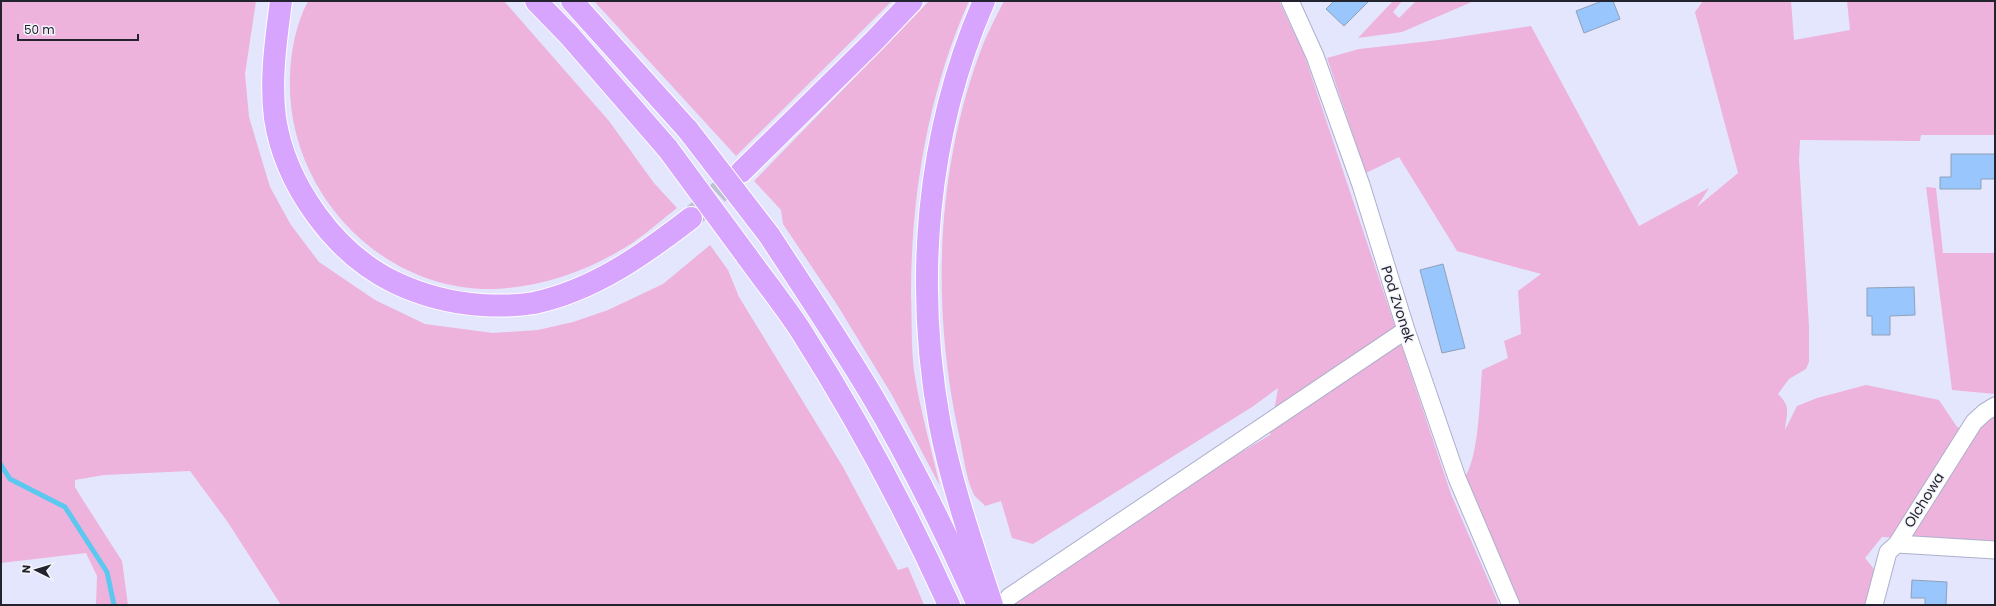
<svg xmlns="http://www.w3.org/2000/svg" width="1996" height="606" font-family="Poppins,sans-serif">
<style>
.green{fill:#edb3dc}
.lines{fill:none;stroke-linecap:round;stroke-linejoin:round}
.stream{stroke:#5cc8f0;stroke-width:5}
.building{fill:#99c6fd;stroke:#8ea1b8}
.highway-tunnel{stroke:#bdbfd4;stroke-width:22;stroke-dasharray:22 11;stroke-linecap:butt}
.minor-casing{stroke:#adb0cc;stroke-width:19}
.highway-casing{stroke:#fff;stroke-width:24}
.minor{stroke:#fff;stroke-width:17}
.highway{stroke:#d7a4fe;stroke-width:22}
.highway-bridge-casing{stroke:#fff;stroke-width:24;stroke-linecap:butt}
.highway-bridge{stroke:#d7a4fe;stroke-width:22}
.labels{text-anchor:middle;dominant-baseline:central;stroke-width:3;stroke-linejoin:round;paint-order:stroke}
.street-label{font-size:14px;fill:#22232e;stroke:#f4f5fb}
</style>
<rect width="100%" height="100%" fill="#e4e6fe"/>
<path class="green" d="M1 1H256L245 74 249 117 270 187 291 225 319 262 375 300 425 324 493 333 538 330 573 322 608 310 663 284 710 245 728 270 739 297 843 467 898 570 908 567 924 605H281L227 521 190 471 104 475 75 480V487L81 497 122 561 128 605H96L97 576 86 553 1 563Z
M308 1H504L609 121 654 183 677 208C660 221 644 236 626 247 587 271 541 287 495 289 379 292 285 189 290 75 291 50 296 24 308 1Z
M594 1H892L736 156Z
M929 1H969C928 93 911 195 911 295 912 320 911 345 914 371 920 409 931 448 940 486L892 395 836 303 783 224 781 210 754 181Z
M1004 1H1279L1304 54 1451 494 1499 605H1015L1014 602 1218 466 1270 435 1278 388 1252 407 1033 544 1012 538 1001 501 985 506C982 502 977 499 974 495 965 476 963 451 958 430 931 304 936 164 984 42 990 28 997 15 1004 1Z
M1393 1H1402L1393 12 1399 18 1416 1H1474L1402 32 1358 38Z
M1703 1H1791L1794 40 1850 30 1847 1H1995V135H1921L1920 141 1800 140 1799 160 1809 326V362L1806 369 1789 379 1778 394C1792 407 1786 414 1785 430L1797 406 1817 398 1866 385 1939 400 1957 427 1978 430 1995 413V544L1882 537 1865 558 1874 569 1866 605H1516L1494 559 1466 475C1479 454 1480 396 1482 370L1508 358 1504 341 1521 334 1518 291 1541 274 1457 251 1399 157 1366 173 1327 58 1359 49 1439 40 1531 26 1639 226 1709 188 1697 207 1738 173 1695 12Z
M1926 187 1936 188 1943 253H1995V394L1952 390Z"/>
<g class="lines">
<path class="stream" d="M1 465 10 479 65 507 107 572 114 605"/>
</g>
<path class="building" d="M1334 1H1369L1344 26 1326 9Z
M1602 1H1613L1620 19 1584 33 1576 11Z
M1951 154H1995V179H1981V189H1940V177H1951Z
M1443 264 1465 348 1442 353 1420 270Z
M1914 287 1915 315 1890 316V335H1872V316H1867V288Z
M1912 580 1947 582 1946 605H1925V598H1911Z"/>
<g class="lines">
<path class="highway-tunnel" d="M693 216 741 172"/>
<g class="minor-casing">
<path id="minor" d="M1290 1 1315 56 1361 185 1406 330 1457 478 1511 605
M1897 544 1995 550
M1009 597 1406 330
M1874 605 1888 552 1897 544 1974 422 1985 412 1995 406"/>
</g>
<g class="highway-casing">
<path id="highway" d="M281 1C276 40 270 79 275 118 285 184 334 253 394 282 421 295 451 303 482 305 499 306 517 306 534 303 594 290 643 255 691 218
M536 1 569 35 668 149
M572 1 688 130
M984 1C926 134 914 283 940 425 952 487 973 546 992 605
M741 172 874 41 912 1
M769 235C803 287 838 339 871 394 911 461 946 533 978 605
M746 255C764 280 784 305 801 331 857 419 906 510 949 605"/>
</g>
<use href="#minor" class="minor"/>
<use href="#highway" class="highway"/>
<g class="highway-bridge-casing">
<path id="highway-bridge" d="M688 130 769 235
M668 149 746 255"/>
</g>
<use href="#highway-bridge" class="highway-bridge"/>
</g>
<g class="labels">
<g class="street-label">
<text transform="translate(1398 304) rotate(72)">Pod Zvonek</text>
<text transform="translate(1924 500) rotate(-58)">Olchowa</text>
</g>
</g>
<rect width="1996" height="606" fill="none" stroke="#22232e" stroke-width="4"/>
<g transform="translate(36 570) rotate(275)" stroke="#f4f5fb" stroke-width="3" paint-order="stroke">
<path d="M0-3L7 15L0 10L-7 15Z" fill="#22232e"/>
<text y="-6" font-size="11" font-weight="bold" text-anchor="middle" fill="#22232e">N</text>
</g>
<path d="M18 34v6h120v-6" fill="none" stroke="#22232e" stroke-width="2"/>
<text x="24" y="34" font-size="12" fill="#22232e" stroke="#f4f5fb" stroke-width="3" paint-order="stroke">50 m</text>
</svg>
